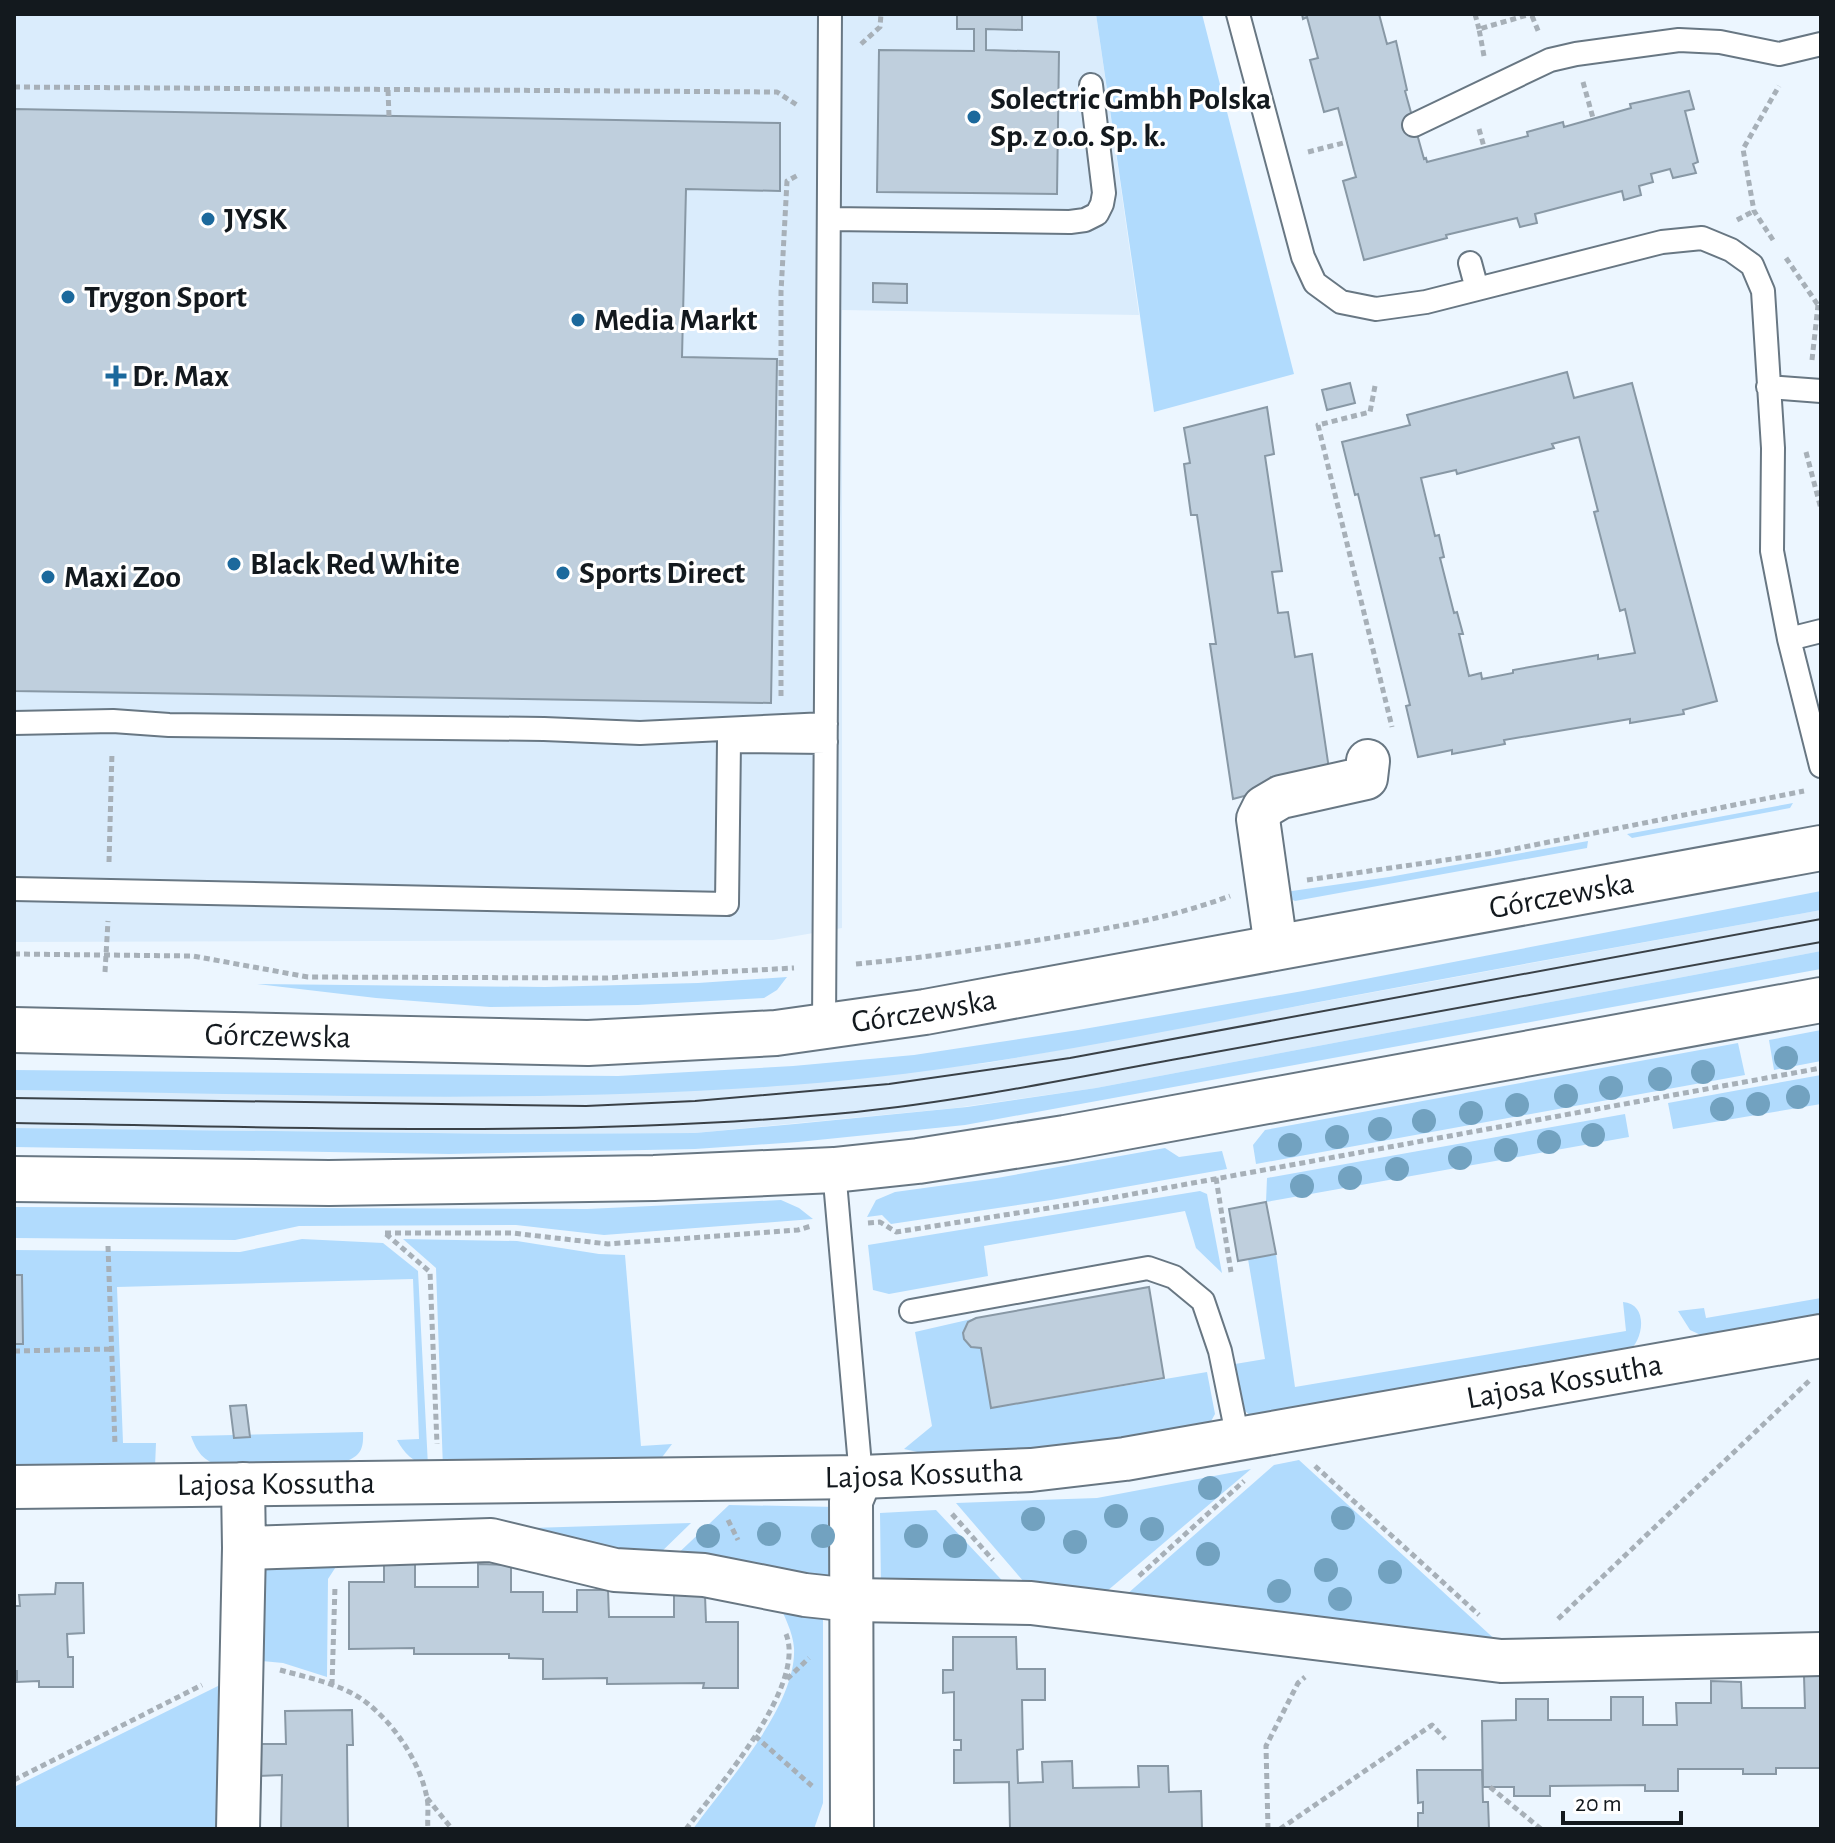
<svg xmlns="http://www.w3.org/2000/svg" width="1835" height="1843" font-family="'Alegreya Sans',sans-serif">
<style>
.built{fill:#daecfc}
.green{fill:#b1dbfd}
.building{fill:#bfcfdd;stroke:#8898a5;stroke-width:2;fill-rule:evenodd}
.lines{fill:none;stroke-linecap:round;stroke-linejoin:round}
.lane-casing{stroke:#687783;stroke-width:26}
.street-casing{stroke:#687783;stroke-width:46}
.secondary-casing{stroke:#687783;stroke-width:48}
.path{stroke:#a7b0b8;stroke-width:5;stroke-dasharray:6 4;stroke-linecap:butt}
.lane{stroke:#fff;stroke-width:22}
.street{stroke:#fff;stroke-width:42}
.secondary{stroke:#fff;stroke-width:44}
.tram{stroke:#3a4147;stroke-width:2}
.tree{fill:#72a2c0}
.poi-dot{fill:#1c699c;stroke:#fff;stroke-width:3}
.labels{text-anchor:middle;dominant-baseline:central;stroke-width:6;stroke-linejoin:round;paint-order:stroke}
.poi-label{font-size:32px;font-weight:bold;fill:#13191e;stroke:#fff;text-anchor:start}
.street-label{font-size:32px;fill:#13191e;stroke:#fff}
</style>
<rect width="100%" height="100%" fill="#ecf6ff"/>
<path class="built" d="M14 14H1096L1139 315 842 310V928L773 940 14 942Z
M1821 910V951L1096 1088 955 1108 695 1133 515 1134 14 1128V1090L516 1096 788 1084 988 1063Z"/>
<path class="green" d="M1096 14H1202L1294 374 1154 412Z
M1793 803 1790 808 1632 838 1627 834Z
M1588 841 1587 848 1295 901 1289 898 1285 892 1389 877Z
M1821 891V910C1650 941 1479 972 1308 1004 1137 1037 965 1072 792 1085 533 1105 273 1094 14 1090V1070L618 1076 793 1066 914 1055 1078 1030 1303 991Z
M1821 951V969L965 1125 798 1142 695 1149 449 1154 14 1147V1128L515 1134 695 1133 795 1124 967 1107 1096 1088Z
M787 977 777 990 764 998 638 1005 490 1007 376 998 257 984 545 987 698 983Z
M1821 1030V1061L1774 1070 1769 1040Z
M1738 1043 1745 1075 1256 1164 1253 1145 1265 1130Z
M1821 1075V1104L1673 1129 1668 1103Z
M1625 1114 1629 1137 1266 1202 1267 1178Z
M1165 1148 1179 1157 1222 1151 1227 1169 1051 1200 891 1224 882 1215 867 1217 876 1200 895 1192 997 1178Z
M1200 1191 1207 1194 1222 1273 1196 1248 1185 1211 984 1246 988 1276 889 1294 873 1290 868 1245Z
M781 1200 799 1208 813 1219 604 1235 516 1225 299 1226 235 1240 14 1238V1207L587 1209Z
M302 1239 383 1243 418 1271 428 1466C413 1462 404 1453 397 1440L419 1439 413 1279 117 1287 123 1443H156L155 1467 14 1473V1250L240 1252Z
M403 1239 517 1241 599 1254 625 1255 641 1446 672 1444 660 1460 443 1469 436 1268Z
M1276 1254 1295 1387 1626 1331 1623 1302C1649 1304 1644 1341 1627 1353L1252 1417 1245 1411 1235 1364 1265 1359 1248 1259Z
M1821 1298V1318L1705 1337 1690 1330 1678 1311 1704 1308 1706 1318Z
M976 1318 965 1327 963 1338 971 1347 981 1348 992 1408 1207 1372 1215 1414 1209 1425 1058 1451 922 1453 904 1449 932 1426 915 1332Z
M363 1432C364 1453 358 1457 339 1464L225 1467C205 1462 198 1455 191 1436Z
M1299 1460 1500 1644 1118 1602 1274 1465Z
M1251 1469 1100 1597 1030 1589 956 1503 1097 1498Z
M729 1505 837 1507 831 1582 669 1562Z
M936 1510 1012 1591 881 1587 880 1513Z
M691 1523 654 1559 496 1529Z
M339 1562 328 1579 327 1677 283 1663 251 1660 263 1568Z
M778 1601 823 1617V1803L814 1829H693C726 1783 797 1706 794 1648 793 1632 784 1616 778 1601Z
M222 1684 228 1829H14V1787Z"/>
<path class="building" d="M957 14H1022V30L986 29V50L1059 52 1057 194 877 192 879 50 974 51V29H957Z
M1302 14H1379L1387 44 1396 41 1407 90 1405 91 1424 159 1426 158 1427 162 1528 136 1527 132 1563 122 1564 127 1631 108 1630 104 1689 91 1694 109 1685 111 1698 162 1693 164 1696 173 1673 178 1670 169 1651 174 1653 182 1639 186 1641 195 1624 200 1622 191 1535 214 1537 223 1520 227 1517 218 1446 235 1447 238 1364 260 1343 181 1356 177 1354 170 1338 108 1324 112 1310 60 1318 58 1307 17 1303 19Z
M14 109 780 123V191L686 189 682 357 777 359 771 703 14 691Z
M873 283 907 284V303L873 302Z
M1567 372 1574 398 1632 383 1717 701 1683 710 1684 714 1630 723V719L1504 740 1505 744 1452 754V750L1418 757 1406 706 1410 705 1358 494 1355 495 1342 442 1410 425 1407 415ZM1579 437 1598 511 1594 512 1620 611 1625 609 1635 653 1598 659V655L1513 670V673L1482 679 1481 673 1469 676 1459 634H1463L1457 612 1454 613 1440 558 1444 557 1439 535 1435 536 1421 478 1456 470 1457 474 1554 448 1552 444Z
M1350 383 1355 403 1327 410 1322 390Z
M1267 407 1274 454 1265 456 1282 571 1272 572 1278 613 1288 612 1295 657 1312 654 1329 769 1275 788 1233 799 1210 644H1216L1197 515H1191L1184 464 1190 463 1184 428Z
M1266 1202 1276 1254 1238 1261 1229 1209Z
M14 1275H22L23 1344H14Z
M1149 1287 1164 1378 991 1408 981 1348 971 1347 964 1339 963 1333 968 1322 976 1318Z
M246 1405 250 1437 234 1438 230 1406Z
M384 1560H415V1587H478V1564L511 1565V1592H543V1612H577V1590H608L609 1617H674V1595H705L706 1622H738V1688H703L704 1683 607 1684V1678L543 1679V1659L509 1658V1654H414V1648L349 1649V1582H384Z
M56 1583H83L84 1633 67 1634 68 1657H73V1687H39V1681L17 1682V1671H14V1606H20L19 1595 55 1594Z
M953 1637H1016L1017 1669H1045V1700H1022L1023 1749 1017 1750 1018 1783 1043 1782 1042 1762 1072 1761 1073 1788 1139 1787 1138 1766H1168L1169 1792 1201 1791 1202 1829H1010L1009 1782 954 1783V1750H961V1740H954V1692L943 1693V1670H953Z
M1821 1675V1768H1776V1774H1743V1769H1678V1791H1645V1785L1550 1786V1796H1514V1787H1483L1482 1721 1516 1720V1699H1548V1720H1611V1697H1643V1725H1677L1676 1703H1711V1681L1741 1682 1742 1708H1805L1804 1676Z
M352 1710 353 1745H347L348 1829H281L282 1775 259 1776V1744H286L285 1711Z
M1417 1770H1482L1483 1802H1488L1489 1829H1418V1813H1423V1802L1418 1803Z"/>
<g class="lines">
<g class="lane-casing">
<path id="lane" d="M1238 14 1303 257 1315 283 1341 302 1376 309 1426 302 1662 242 1702 238 1731 250 1752 265 1763 291 1773 448 1772 551 1789 639 1821 766
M1414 125 1550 60 1576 54 1679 40 1720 42 1779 54 1821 44
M829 219 1070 222 1085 220 1097 214 1102 204 1104 193 1091 85
M1470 263 1477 289
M1768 387 1821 391
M1789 639 1821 631
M14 723 113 721 169 725 544 729 640 733 826 724
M14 889 727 904 729 741 826 742
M824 1027 830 14
M834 1170 861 1477
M911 1311 1148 1268 1174 1277 1203 1301 1220 1351 1238 1439"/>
</g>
<g class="street-casing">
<g id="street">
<path d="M1276 947 1258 819 1264 807 1281 797 1366 778 1368 761"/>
<path d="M243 1484 244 1548 491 1540 615 1570 704 1575 805 1595 852 1600 1031 1603 1501 1661 1821 1654"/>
<path id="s1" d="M14 1487 861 1477 1031 1470 1125 1459 1821 1336"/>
<path d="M238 1829 244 1548"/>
<path d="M852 1829 851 1501 861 1477"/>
</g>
</g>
<g class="secondary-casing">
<g id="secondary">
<path id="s2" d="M14 1030 588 1043 776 1033 925 1012 1821 848"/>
<path d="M14 1179 329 1183 654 1178 834 1170 918 1161 1065 1138 1821 1000"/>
</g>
</g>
<path class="path" d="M1475 14 1479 29
M1532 16 1539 33
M861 44 880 27 881 14
M1484 56 1479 29 1531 14
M1583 82 1593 118
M14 87 777 92 797 105V108
M388 90 389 116
M1479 129 1484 147
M1308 152 1347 142
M1737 220 1754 211
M1773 240 1754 211 1743 149 1779 86
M1786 258 1818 305H1821
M1812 360 1818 305
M1375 386 1370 412 1318 425 1392 727
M1806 452 1821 509
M781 696V292L787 181 800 174
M109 862 112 752
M1307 880 1494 853 1804 791
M14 954 193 956 308 977 606 978 794 968
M856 964C923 958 990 948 1057 937 1116 927 1174 917 1230 896
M105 972 108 921
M1216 1178 1231 1272
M868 1223 880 1222 896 1232 1100 1200 1821 1068
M385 1233H512L608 1244 798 1230 811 1226
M386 1234 430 1272 437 1444
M108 1246 115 1445
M14 1351 111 1349
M1315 1466 1479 1615
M952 1514 993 1560
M728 1520 738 1540
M1139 1576 1244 1481
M1558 1619 1809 1381
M280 1670C309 1678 343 1684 367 1703 395 1725 420 1762 427 1798 429 1807 427 1819 428 1829
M787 1679 809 1658
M332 1685 335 1586
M755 1736 812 1786
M14 1780 202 1685
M1490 1787 1541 1829
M427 1798 452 1829
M686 1829C717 1788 807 1686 786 1634
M1268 1829 1266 1746 1298 1683 1305 1677
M1280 1829 1432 1725 1445 1739"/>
<use href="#lane" class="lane"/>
<use href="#street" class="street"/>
<use href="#secondary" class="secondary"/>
<path class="tram" d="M14 1098 586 1106 695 1101 889 1084 1070 1058 1821 919
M14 1123C294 1127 577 1139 856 1112 971 1100 1086 1075 1199 1055 1407 1019 1614 980 1821 942"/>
</g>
<g class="tree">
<circle cx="1786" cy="1058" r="12"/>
<circle cx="1703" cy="1072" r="12"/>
<circle cx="1660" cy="1079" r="12"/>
<circle cx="1611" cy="1088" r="12"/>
<circle cx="1566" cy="1096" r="12"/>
<circle cx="1798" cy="1097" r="12"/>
<circle cx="1758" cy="1104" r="12"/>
<circle cx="1517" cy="1105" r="12"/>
<circle cx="1722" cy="1109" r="12"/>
<circle cx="1471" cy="1113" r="12"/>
<circle cx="1424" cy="1121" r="12"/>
<circle cx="1380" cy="1129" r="12"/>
<circle cx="1593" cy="1135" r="12"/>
<circle cx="1337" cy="1137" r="12"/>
<circle cx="1549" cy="1142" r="12"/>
<circle cx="1290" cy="1145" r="12"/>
<circle cx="1506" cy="1150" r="12"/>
<circle cx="1460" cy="1158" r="12"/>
<circle cx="1397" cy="1169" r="12"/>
<circle cx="1350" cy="1178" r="12"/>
<circle cx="1302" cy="1186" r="12"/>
<circle cx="1210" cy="1488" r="12"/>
<circle cx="1116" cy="1516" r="12"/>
<circle cx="1343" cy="1518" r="12"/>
<circle cx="1033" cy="1519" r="12"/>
<circle cx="1152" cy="1529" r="12"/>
<circle cx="769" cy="1534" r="12"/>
<circle cx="708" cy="1536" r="12"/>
<circle cx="823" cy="1536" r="12"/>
<circle cx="916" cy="1536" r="12"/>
<circle cx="1075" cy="1542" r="12"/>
<circle cx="955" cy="1546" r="12"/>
<circle cx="1208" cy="1554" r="12"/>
<circle cx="1326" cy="1570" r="12"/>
<circle cx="1390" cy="1572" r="12"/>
<circle cx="1279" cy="1591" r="12"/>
<circle cx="1340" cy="1599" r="12"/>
</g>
<g class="poi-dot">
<circle cx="974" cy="117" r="8"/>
<circle cx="208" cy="219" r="8"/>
<circle cx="68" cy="297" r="8"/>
<circle cx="578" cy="320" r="8"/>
<path d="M112 364h8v8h8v8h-8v8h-8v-8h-8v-8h8z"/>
<circle cx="234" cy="564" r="8"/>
<circle cx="563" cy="573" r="8"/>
<circle cx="48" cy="577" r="8"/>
</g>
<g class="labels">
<g class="poi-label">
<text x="990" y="99">Solectric Gmbh Polska<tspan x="990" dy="37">Sp. z o.o. Sp. k.</tspan></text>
<text x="224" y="219">JYSK</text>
<text x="84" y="297">Trygon Sport</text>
<text x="594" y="320">Media Markt</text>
<text x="132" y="376">Dr. Max</text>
<text x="250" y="564">Black Red White</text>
<text x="579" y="573">Sports Direct</text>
<text x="64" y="577">Maxi Zoo</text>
</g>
<g class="street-label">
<text stroke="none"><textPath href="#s2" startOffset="1560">Górczewska</textPath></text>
<text stroke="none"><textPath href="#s2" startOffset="912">Górczewska</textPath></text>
<text stroke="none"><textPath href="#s2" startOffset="264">Górczewska</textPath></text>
<text stroke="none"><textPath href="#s1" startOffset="1558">Lajosa Kossutha</textPath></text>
<text stroke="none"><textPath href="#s1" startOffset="910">Lajosa Kossutha</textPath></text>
<text stroke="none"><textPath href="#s1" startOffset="262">Lajosa Kossutha</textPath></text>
</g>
</g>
<rect width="1835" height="1843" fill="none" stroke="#13191e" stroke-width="32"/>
<path d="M1563 1811v12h118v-12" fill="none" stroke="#13191e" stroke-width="4"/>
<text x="1575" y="1811" font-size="24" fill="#13191e" stroke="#ffffff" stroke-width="6" paint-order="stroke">20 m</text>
</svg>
